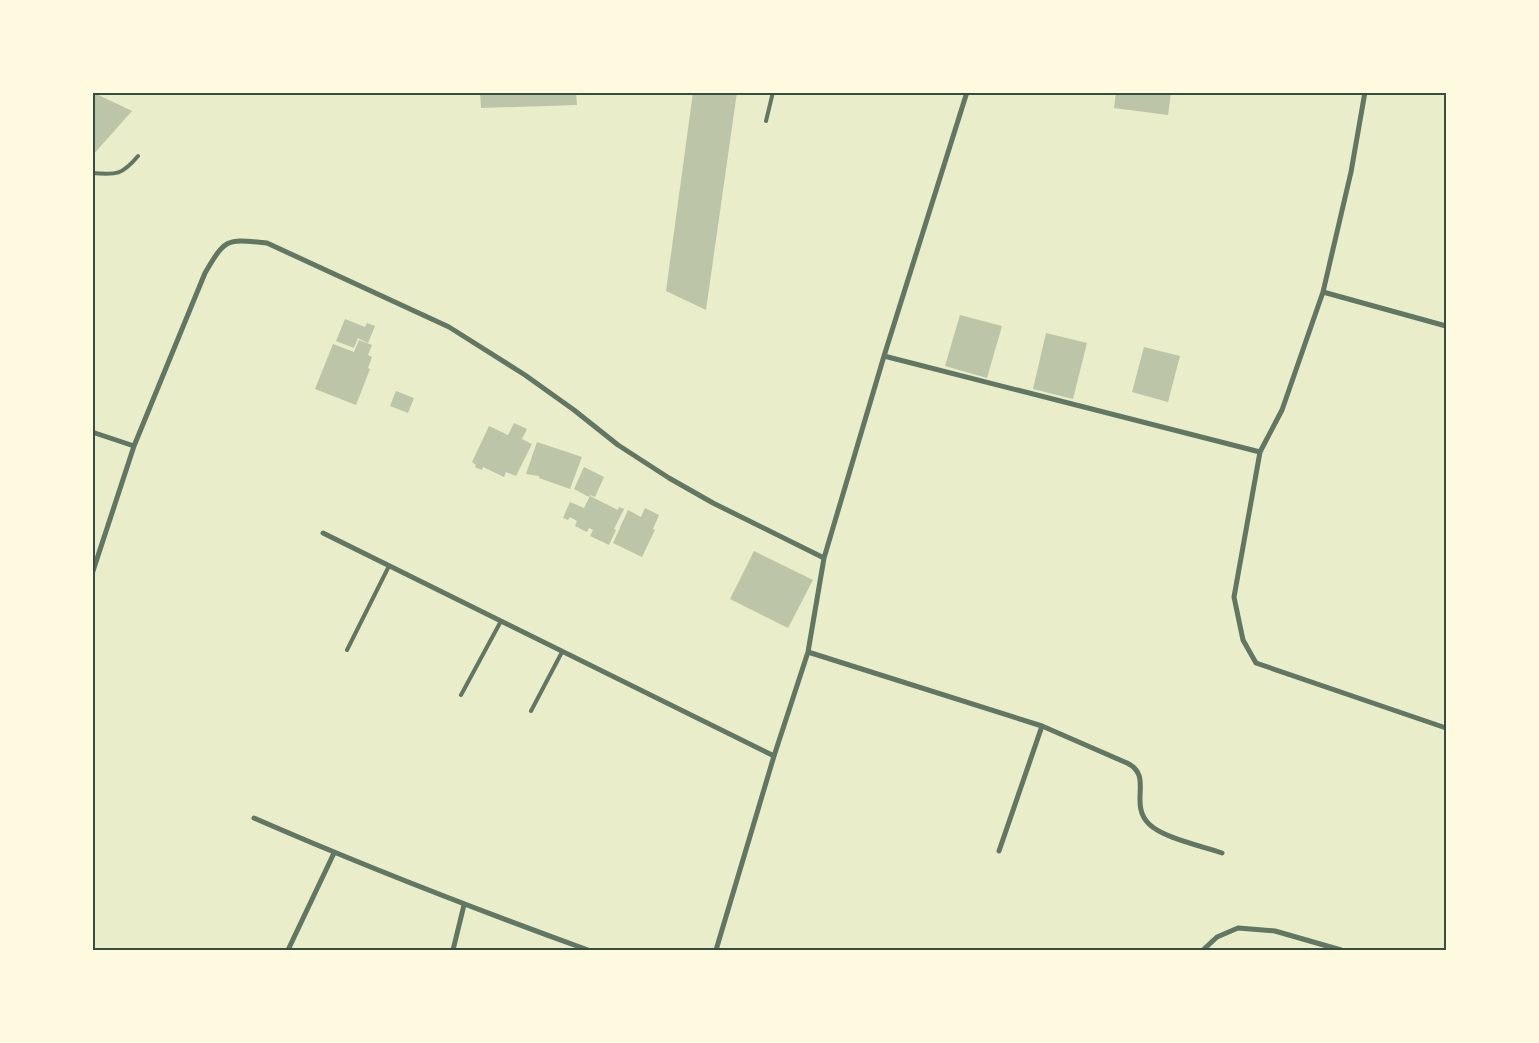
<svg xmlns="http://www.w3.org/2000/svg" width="1539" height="1043" font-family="Roboto,sans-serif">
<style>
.building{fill:#bcc5a7}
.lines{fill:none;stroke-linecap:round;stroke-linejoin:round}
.service{stroke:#617663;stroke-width:4}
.minor{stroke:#617663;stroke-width:5}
.neatline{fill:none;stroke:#344e41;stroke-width:2}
</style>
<rect width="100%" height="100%" fill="#e9edc9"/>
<path class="building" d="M92 92 132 111 92 156Z
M480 92H576L577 105 481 108Z
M693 92H737L706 310 666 291Z
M1116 92H1171L1168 115 1114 108Z
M960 315 1002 326 987 378 945 366Z
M345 319 365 327 367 323 375 326 368 343 358 338 354 348 336 341Z
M1046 333 1087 343 1073 399 1033 389Z
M359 340 372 345 368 355 372 357 368 368 370 369 356 405 315 389 333 344 354 352Z
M1144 347 1180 356 1168 402 1132 392Z
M396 391 414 398 408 413 390 406Z
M514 423 527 429 522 439 532 444 516 476 506 472 504 477 483 467 482 470 475 467 476 465 472 462 489 426 508 435Z
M537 442 582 457 570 489 539 478V476L526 474Z
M584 467 604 477 595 497 590 495 592 492 589 497 574 489Z
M590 496 618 510 619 507 624 509 614 529 616 530 609 545 590 536 593 530 589 528 587 532 575 526 577 521 570 517 568 520 563 518 570 502 584 508Z
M645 508 659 515 653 529 655 530 642 557 613 543 628 510 641 517Z
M754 551 813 580 788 628 730 599Z"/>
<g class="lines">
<path class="service" d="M766 121 773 92
M92 173C117 175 122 175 138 156
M347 650 389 566
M461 695 501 621
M531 711 562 652"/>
<path class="minor" d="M1365 92 1351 172 1323 292 1282 410 1260 452 1234 597 1243 640 1256 663 1446 728
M1323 292 1446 326
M884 356 1260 452
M92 432 134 446
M323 533 774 756
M92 574 134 446 205 273C226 237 227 239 267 243L449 327 525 375 574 410 618 445 669 478 713 503 824 558
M808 652 1042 726 1127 763C1154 776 1128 803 1149 824 1163 838 1202 846 1222 853
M254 818C364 866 475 909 588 950
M999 851 1042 726
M288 950 334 853
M453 950 464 905
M716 950 774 756 808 652 824 558 884 356 967 92
M1203 950 1217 937 1238 928 1275 931 1341 950"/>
</g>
<rect width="1539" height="1043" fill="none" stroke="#fefae0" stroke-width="188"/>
<rect x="94" y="94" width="1351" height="855" class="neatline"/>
</svg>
